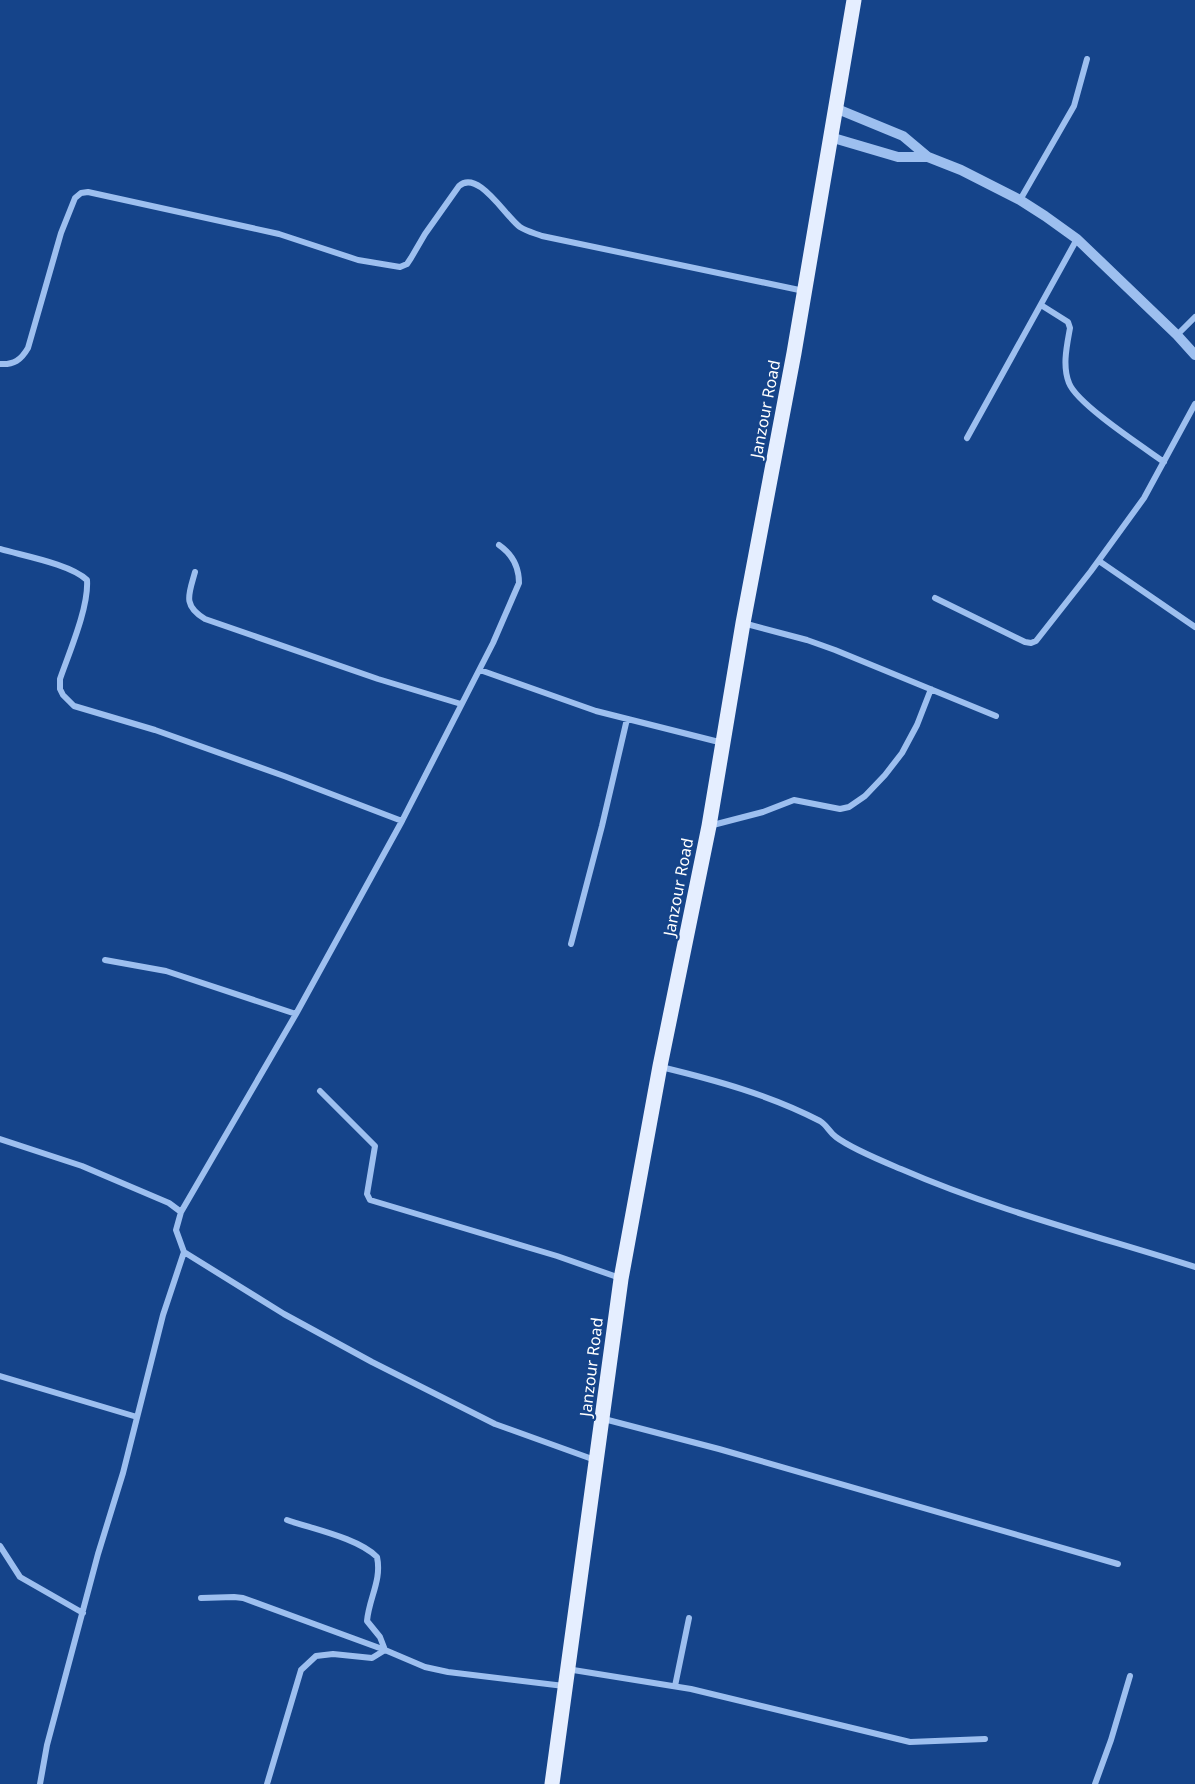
<svg xmlns="http://www.w3.org/2000/svg" width="1195" height="1784" font-family="'Noto Sans',sans-serif">
<style>
.lines{fill:none;stroke-linecap:round;stroke-linejoin:round}
.minor{stroke:#9dbfef;stroke-width:6}
.tertiary{stroke:#9dbfef;stroke-width:10}
.primary{stroke:#e5eeff;stroke-width:15}
.labels{text-anchor:middle;dominant-baseline:central;stroke-width:4.5;stroke-linejoin:round;paint-order:stroke}
.street-label{font-size:16px;fill:#fff;stroke:#15448a}
</style>
<rect width="100%" height="100%" fill="#15448a"/>
<g class="lines">
<path class="minor" d="M1020 200 1074 106 1087 59
M1041 305 1068 322 1070 328C1067 345 1062 366 1069 383 1077 404 1143 447 1164 462
M1177 335 1195 317
M0 364C14 365 21 360 28 348L61 233 75 198 81 193 88 192 279 234 358 260 400 267 407 264 411 258 425 234 459 186C478 169 505 216 520 227 526 231 534 233 542 236L804 291
M967 438 1077 239
M0 549C24 556 70 564 87 580 89 607 69 653 60 679V689L63 695 74 706 155 730 284 776 402 821
M1099 561 1195 627
M195 572C189 594 182 605 205 619L378 679 461 704
M935 598 1025 642 1031 643 1036 641 1091 571 1144 498 1195 404
M743 623 807 640 835 650 996 716
M480 670 596 711 723 743
M709 826 763 812 794 800 840 809 849 807 865 796 885 775 902 753 917 725 931 689
M571 944 602 826 627 719
M105 960 166 971 296 1014
M661 1067C715 1080 770 1095 820 1121 827 1125 829 1132 836 1137 852 1149 882 1161 901 1169 995 1210 1097 1236 1195 1267
M320 1091 375 1146 367 1194 370 1200 557 1256 620 1278
M0 1139 82 1166 169 1203 181 1212 176 1230 184 1252 284 1314 372 1362 495 1424 595 1460
M181 1212 296 1014 402 821 493 643 519 583C519 567 512 554 499 545
M0 1376 137 1417
M604 1419 719 1449 1118 1564
M0 1546 20 1577 83 1613
M201 1598 234 1597 243 1598 385 1650 425 1667 448 1672 564 1686
M567 1669 691 1689 910 1742 985 1739
M675 1686 689 1618
M40 1784 47 1745 98 1554 123 1473 163 1315 184 1252
M267 1784 301 1670 316 1656 333 1654 372 1658 385 1650 380 1637 367 1621C369 1598 382 1580 377 1557 358 1538 313 1529 287 1520
M1095 1784 1111 1740 1130 1676"/>
<path class="tertiary" d="M835 108 903 136 928 157 961 170 1020 200 1045 216 1077 239 1177 335 1195 355
M830 137 898 157H928"/>
<path class="primary" d="M552 1784 621 1279 660 1066 709 826 743 623 794 353 854 0"/>
</g>
<g class="labels">
<g class="street-label">
<text transform="translate(765 409) rotate(-79)">Janzour Road</text>
<text transform="translate(678 887) rotate(-79)">Janzour Road</text>
<text transform="translate(591 1367) rotate(-83)">Janzour Road</text>
</g>
</g>
</svg>
